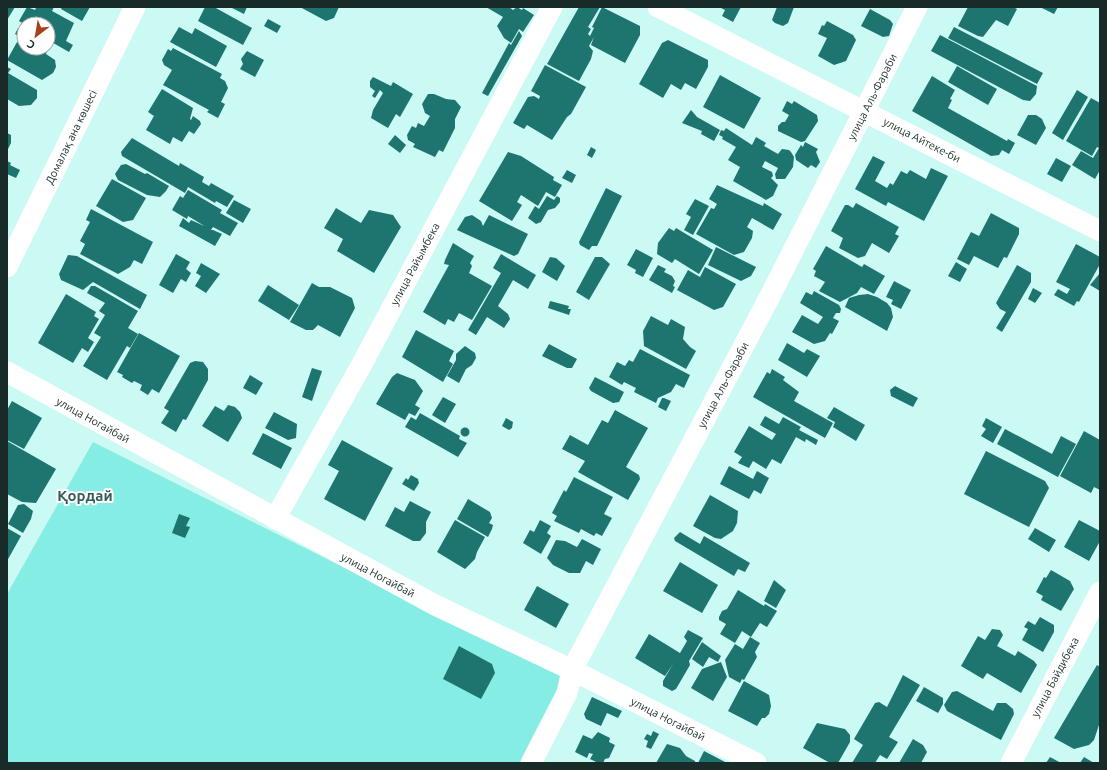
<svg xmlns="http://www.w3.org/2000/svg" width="1107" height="770" font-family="Ubuntu,sans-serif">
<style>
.green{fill:#85ede4}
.building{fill:#1e756f}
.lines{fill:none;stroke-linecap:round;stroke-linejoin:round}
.street{stroke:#fff;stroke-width:21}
.labels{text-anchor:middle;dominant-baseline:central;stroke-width:4;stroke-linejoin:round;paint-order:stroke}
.street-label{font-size:11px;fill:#192b29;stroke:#fff}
.district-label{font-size:15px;font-weight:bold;fill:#325c58;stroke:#fff}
</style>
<rect width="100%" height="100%" fill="#cbf9f4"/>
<path class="green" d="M93 442 565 678 522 763H7V594Z"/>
<path class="building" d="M7 7H15L7 20Z
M27 7 35 10 36 8 33 7H54L52 11 74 23 66 41 73 45 69 52 48 40V24H24L19 21Z
M62 7H90L82 21 61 9Z
M205 7H214L252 28 243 45 198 21Z
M230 7H247L244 14Z
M300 7H339L334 18 326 21Z
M486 7H509L513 10 517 7 522 10 523 8 534 15 523 32 519 29 511 43 504 38 497 26 503 17Z
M579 7H600L588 27 591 29 588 34 590 36 594 28 592 27 602 7 640 26V35L625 63 591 45 594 37 589 46 593 51 591 59 579 81 547 64Z
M719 7H741L733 22 722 16 725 10Z
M777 7H794L788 23 783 26 775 23 772 20Z
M968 7H1013L1017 9 1008 26 996 20 983 37 978 36 958 26Z
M1040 7H1058L1054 14Z
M870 9 890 20 893 24 889 36 883 37 861 26Z
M268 19 281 26 277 33 264 26Z
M827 21 853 35 856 40 846 61 834 65 818 56 827 38 818 34 822 25 824 26Z
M179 27 192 34 195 28 227 46 216 67 170 42Z
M954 27 1043 73 1037 84 948 38Z
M18 28 24 31V39L15 34Z
M519 31 522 36 488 96 482 93 509 43 511 45Z
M940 35 1037 86 1036 94 1030 101 1023 100 931 51Z
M668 40 708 60V67L696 89 685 83 681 90 671 84 663 98 639 84 662 43Z
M17 42 24 47V51L28 48H41L47 51 46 54 55 60 56 67 53 73 42 80 7 60Z
M173 48 222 74 220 78 225 81 228 88 221 102 225 104 218 118 207 112 209 110 163 85 172 70 164 65 162 60 168 49 171 51Z
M247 51 264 60 255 77 240 69 243 64 241 59Z
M545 65 586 87 571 114 567 117 552 140 527 125 524 129 513 123 528 97 534 96 539 99 540 96 531 91Z
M957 66 997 89 988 105 948 82Z
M7 67 11 69 8 73 37 90V98L31 105 19 106 7 99Z
M720 75 761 98 744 129 703 107Z
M932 76 955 90 950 99 952 100 948 108 1007 141 1008 139 1015 143 1009 154 1002 150 999 155 991 156 912 111Z
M373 77 391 86 393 82 413 94 400 117 396 114 388 128 371 118 373 110 383 93 380 90 375 98 372 96 375 91 370 87V81Z
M162 89 193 108 190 119 191 120 193 116 200 121 201 124 194 134 189 131 182 142 173 137 170 144 146 130 154 116 148 112Z
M1077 90 1088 97 1063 140 1052 133Z
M428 94H434L446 99 455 100 461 107 455 119V128L443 152 439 150 435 157 413 147 415 144 408 140 407 135 412 126 416 128 418 123 424 126 430 116 425 113 422 104Z
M1091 98 1100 103V170L1095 179 1072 165 1081 151 1093 158 1099 148 1097 147 1092 156 1066 141Z
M787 101 792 104 794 101 817 115 818 121 805 141 801 142 778 131V126L782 122H785L789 115 782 111Z
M691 110 697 117 720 130 714 141 701 134 702 131 682 123Z
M1028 115H1036L1042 119 1046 128 1036 145 1017 135Z
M726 128 752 145 756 137 766 143 764 146 778 154 782 149 789 150 791 152 794 157 793 167 785 179H776L775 174 778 168 765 161 762 167 772 172 773 176 771 178 778 185 773 196 766 200 733 181 740 167 728 160 736 147 722 139 723 137 719 135 721 130 724 131Z
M7 133 11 135V143L7 151Z
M395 135 406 145 400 153 388 144Z
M132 138 179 166 180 163 204 177 202 182 209 186 211 183 234 196 227 207 216 201 215 203 188 187 185 193 122 156 121 152Z
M805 142 818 149 816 152 820 162 816 168 811 165 808 168 796 160 795 155 801 145 803 147Z
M591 147 596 150 592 158 587 155Z
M508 152 521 156 554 177 553 180 562 185 555 197 546 192 538 206 521 195 517 202 522 205 512 221 479 201Z
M873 156 885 162 875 181 887 188 890 183 893 185 901 171 907 174 910 170 926 179 931 168 948 176 924 221 888 202 886 206 855 189Z
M1056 158 1071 166 1062 182 1047 174Z
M7 161 11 163 10 165 20 170 16 178 7 174Z
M126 164 145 174 147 173 169 186 166 191 160 197 147 195 118 180 115 174 121 165Z
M567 170 576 175 572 183 562 178Z
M112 179 146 198 133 220 123 222 96 206Z
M717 185 763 206 764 203 782 214 773 230 752 218 747 227 753 231 752 238 744 252 734 255 696 234 711 208 714 209 717 204 709 199Z
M606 188 622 196 597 246H592L589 250 580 245 579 242Z
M188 190 222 210 220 213 238 223 230 236 213 227 211 230 188 216 187 219 172 210 180 196 183 198Z
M547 196 554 200 557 196 560 198V202L555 208 548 210 541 222 536 224 528 218 535 206 539 209Z
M695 199 709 206 693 235 684 230 691 217 686 214Z
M234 200 251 209 243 223 226 213Z
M856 203 899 227 895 234 899 236 889 253 872 243 865 256 858 258 839 248 843 238 831 231 845 205H848L853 208Z
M336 208 361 223 369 210 393 215 401 227 374 273 337 251 343 239 324 228Z
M91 209 153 242 142 264 134 260 130 267 118 274 80 254 85 244 80 241 90 222 86 220Z
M991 213 1019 228V234L1007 258 1004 257 998 268 974 256 969 265 957 259 971 232 979 236Z
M472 215 481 221 483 226 489 215 528 234 518 254 514 256 457 230 465 217Z
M183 218 189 223 191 220 222 234 215 246 179 226Z
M669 228 674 231 676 228 713 250 699 274 675 259 672 263 657 254 658 243Z
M453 243 474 256 470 263 472 266 469 273 492 286 472 320 459 313 454 322 448 319 445 325 423 312 449 265 444 264 445 260Z
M1076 244 1100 257V264L1079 302 1077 301 1074 306 1054 295 1058 289 1067 294 1070 289 1056 282Z
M826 246 862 267 864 264 885 276 874 294 861 287 857 293 840 302 819 291 825 282 814 276 816 271 813 269Z
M716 247 756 267 751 276 741 281 708 265Z
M636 249 653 258 643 277 635 273 636 270 627 265Z
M176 254 190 262 186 269 191 273 186 282 181 279 173 293 159 285Z
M501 254 536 275 528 289 513 280 498 306 508 314 510 319 504 328 487 317 476 335 468 330 501 273 493 268Z
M68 255 77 256 147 295 140 309 93 282 83 290 61 280 59 274Z
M550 257 556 258 565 266 557 281 542 272Z
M595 257H602L610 264 589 300 576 292Z
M956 262 967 269 960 282 948 276Z
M201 263 220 274 206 293 195 286 201 276 196 273Z
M658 265 666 269 664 272 672 276 675 281 673 286 675 287 672 293 649 280Z
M1017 265 1031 273V282L1002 332 996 328 1006 312 1000 309 996 303Z
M705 267 736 284 723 307 714 310 677 290 688 270 700 277Z
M1100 273V291L1090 285Z
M894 281 911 290 901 309 891 304 893 300 886 297Z
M312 283 319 287H330L352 298 355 308 340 337 318 325 313 330H306L290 322Z
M268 285 299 305 289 320 258 301Z
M91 286H95L138 311 128 328 138 334 130 348 127 346 107 380 83 366 101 337 94 333 105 315 99 311 105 303 87 293Z
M1033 288 1042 293 1035 303 1028 299Z
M814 291 839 305 841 309 840 313H836L833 318 839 321 832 334 830 333 825 341 814 344 792 332 802 315 818 324 823 317 800 303 806 292 812 295Z
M66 294 96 312 94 316 99 319 88 338 94 342 88 352 82 348 73 363 38 343Z
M868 294 877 297 887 303 891 308 893 317 887 331 845 307 849 298 859 295Z
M550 301 569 306 568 309H571L569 315 548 308Z
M651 316 668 325 671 319 685 327 683 339 690 347 696 351 686 369 644 346 643 331Z
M416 330 454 351 449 361 453 364 443 382 402 357Z
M139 333 180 356 159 393 152 389 148 395 140 390 142 385 134 381 132 383 122 377 123 375 117 372Z
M787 343 804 353 807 349 820 356 807 377 778 360Z
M549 344 577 359 572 368H567L542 356Z
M465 346 475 353 476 358 472 365 466 369 459 383 447 376 456 360V354Z
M640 349 690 375 684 388 676 384 671 392 658 398 656 403 634 392 636 388 624 382 622 385 609 377 617 362 625 366 629 360 633 362Z
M195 361 203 362 208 369V380L186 420 183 419 176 432 161 423 169 411 164 408 190 363Z
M312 368 322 371 312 401 302 397Z
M772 369 785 377 783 380 799 392 794 401 833 423 825 438 753 397 767 372 770 374Z
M397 373 415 380 423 391 415 405 420 408 415 416 409 413 405 420 376 404 392 377Z
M250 375 263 383 256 395 243 388Z
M595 377 624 392 619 402 613 403 591 391 589 388Z
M895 386 918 398 913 407 891 396 890 390Z
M443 397 456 404 445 423 432 415Z
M662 398H664L671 401 666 411 658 407Z
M12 401 42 418 24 449 7 440V410Z
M228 405 235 407 240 412 242 418 228 442 202 426 215 406 224 411Z
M834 407 865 425 856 441 833 427 835 422 827 418Z
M615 410 648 428 626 467 639 475 640 479 628 500 578 472 585 461 562 449 570 435 588 445 602 420 608 423Z
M274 412 297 424 296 438 288 440 265 428Z
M420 413 460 436 459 439 467 443 458 457 405 427 411 417 416 420Z
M765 416 779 424 783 417 801 427 799 430 818 440 816 445 806 439 805 442 796 437 781 464 772 459 766 469 753 461 749 468 738 463 742 457 734 452 749 426 772 440 776 434 760 425Z
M506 418 513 422 512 428 509 430 502 426Z
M986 418 1002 427 993 443 981 436 986 429 982 426Z
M460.5 432a4.5 4.5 0 1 1 9 0a4.5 4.5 0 1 1-9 0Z
M1005 429 1052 454 1061 436 1076 444 1058 477 997 444Z
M1084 431 1100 440V490L1094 487 1091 493 1060 476Z
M263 433 292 448 281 469 252 454Z
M342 440 393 468 365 521 324 499 339 471 328 465Z
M7 441 56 469 36 503 22 502 7 494Z
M986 451 1045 481 1049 488 1029 527 964 494Z
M729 466 753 479 757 471 769 478 761 494 754 490 749 499 720 484Z
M411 475 418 479 419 483 414 491 402 484 406 478 408 480Z
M574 477 613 497 604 514 612 518 602 536 596 533 594 536 581 529 579 533 554 521 557 516 552 513 564 490 566 492Z
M710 495 738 511 737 523 733 531 721 539 715 538 693 526Z
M468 499 490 512 492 518 489 523 493 525 492 529 488 537 457 519Z
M410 501 431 512 426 522V533L420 541H413L385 526 395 507 404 512Z
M24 504 33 511 31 519 23 533 8 524 18 505Z
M179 514 190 518 186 526 190 527 185 538 172 533Z
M455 520 485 537 477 552 475 559 465 569 437 552Z
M540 520 551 526 547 533 551 536 541 554 523 543 530 530 534 532Z
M1079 520 1100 531V541L1089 561 1064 547Z
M7 528 21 536 7 561Z
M1035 528 1056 540 1049 552 1028 539Z
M680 532 700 544 704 536 750 563 745 572 738 569 734 576 675 541 674 538Z
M582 539 601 549 593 565 586 561 580 573H569L553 565 547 558 556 540 565 541 577 547Z
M680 562 718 585 702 613 663 591Z
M1051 570 1070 581 1074 589 1061 611 1041 600 1043 596 1036 592 1044 577 1046 578Z
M774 580 786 590 776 608 764 601Z
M537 586 569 604 556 628 524 610Z
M738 590 764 606 765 604 777 611 767 627 760 623 751 637 742 631 735 643 720 634 726 624 719 620V617L722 611 727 609Z
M1040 617 1054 625V632L1043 652 1022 640 1028 629 1024 627 1028 621 1035 625Z
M992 629 1000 630 1003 635 997 646 1015 656 1018 651 1034 661 1037 665 1021 693 987 673 983 679 961 666 978 636 985 640Z
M688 630 703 638 689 661 690 665 676 689 672 691 663 686V681L673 664 665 676 635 658 649 634 680 653 687 641 684 637Z
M750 637 760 643 755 652 757 657 744 680 742 679 740 683 729 677 725 660 735 644 743 649Z
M702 642 721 656 718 662 709 657 703 667 692 659Z
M459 646 492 664 495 673 481 699 443 679Z
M721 662 727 677 713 701 691 688 702 669Z
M1097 665 1100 667V722L1094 740 1089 745 1074 749 1054 738Z
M903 675 920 685 889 737 898 742 887 759 880 755 875 763H852L863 745 854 739 875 703 879 702 887 707Z
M744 681 769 695 771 706 769 714 765 718H762L757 726 728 711Z
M924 687 943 698V704L938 713 916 701Z
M957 691 993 711 997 703H1006L1013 709 1014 714 1001 740 947 711 944 705 952 692Z
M592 697 622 711 618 718 607 713 601 726 586 719 584 714Z
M817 723 845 729 850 735V742L838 763H830L803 748Z
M653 731 659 734 651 749 646 747 648 741 644 739 647 734 651 736Z
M598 732 610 738 609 742 615 745 609 758 605 759 603 763H598L590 759 593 754 589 753 587 758 575 752 583 735 592 739Z
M913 739 923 745 927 752 921 763H899Z
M667 744 680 748 686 756 695 761V763H656Z
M704 751 727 763H698Z
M1050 757 1061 763H1046Z
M1084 757 1094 763H1080Z"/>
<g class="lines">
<path class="street" d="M658 7 1100 231
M7 267 135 7
M7 372 435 605 572 670 756 763
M275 519 362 364 552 7
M531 763 567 693 572 670 768 300 917 7
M1011 763 1100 592"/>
</g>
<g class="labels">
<g class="street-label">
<text transform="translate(872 97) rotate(-63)">улица Аль-Фараби</text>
<text transform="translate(71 137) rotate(-64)">Домалақ ана көшесі</text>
<text transform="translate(922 140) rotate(27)">улица Айтеке-би</text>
<text transform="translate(415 264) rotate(-62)">улица Райымбека</text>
<text transform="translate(723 385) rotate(-62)">улица Аль-Фараби</text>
<text transform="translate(93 420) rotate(29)">улица Ногайбай</text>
<text transform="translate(378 575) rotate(28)">улица Ногайбай</text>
<text transform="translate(1055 677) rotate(-62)">улица Байдибека</text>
<text transform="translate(668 719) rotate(27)">улица Ногайбай</text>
</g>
<g class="district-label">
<text x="85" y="495">Қордай</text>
</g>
</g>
<rect width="1107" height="770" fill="none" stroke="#192b29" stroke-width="16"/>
<g transform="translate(36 36) rotate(211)"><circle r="19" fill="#ffffff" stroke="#a3aaa9"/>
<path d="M0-3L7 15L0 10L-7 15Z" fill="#a7401d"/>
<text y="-6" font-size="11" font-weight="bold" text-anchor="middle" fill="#192b29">С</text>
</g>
</svg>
